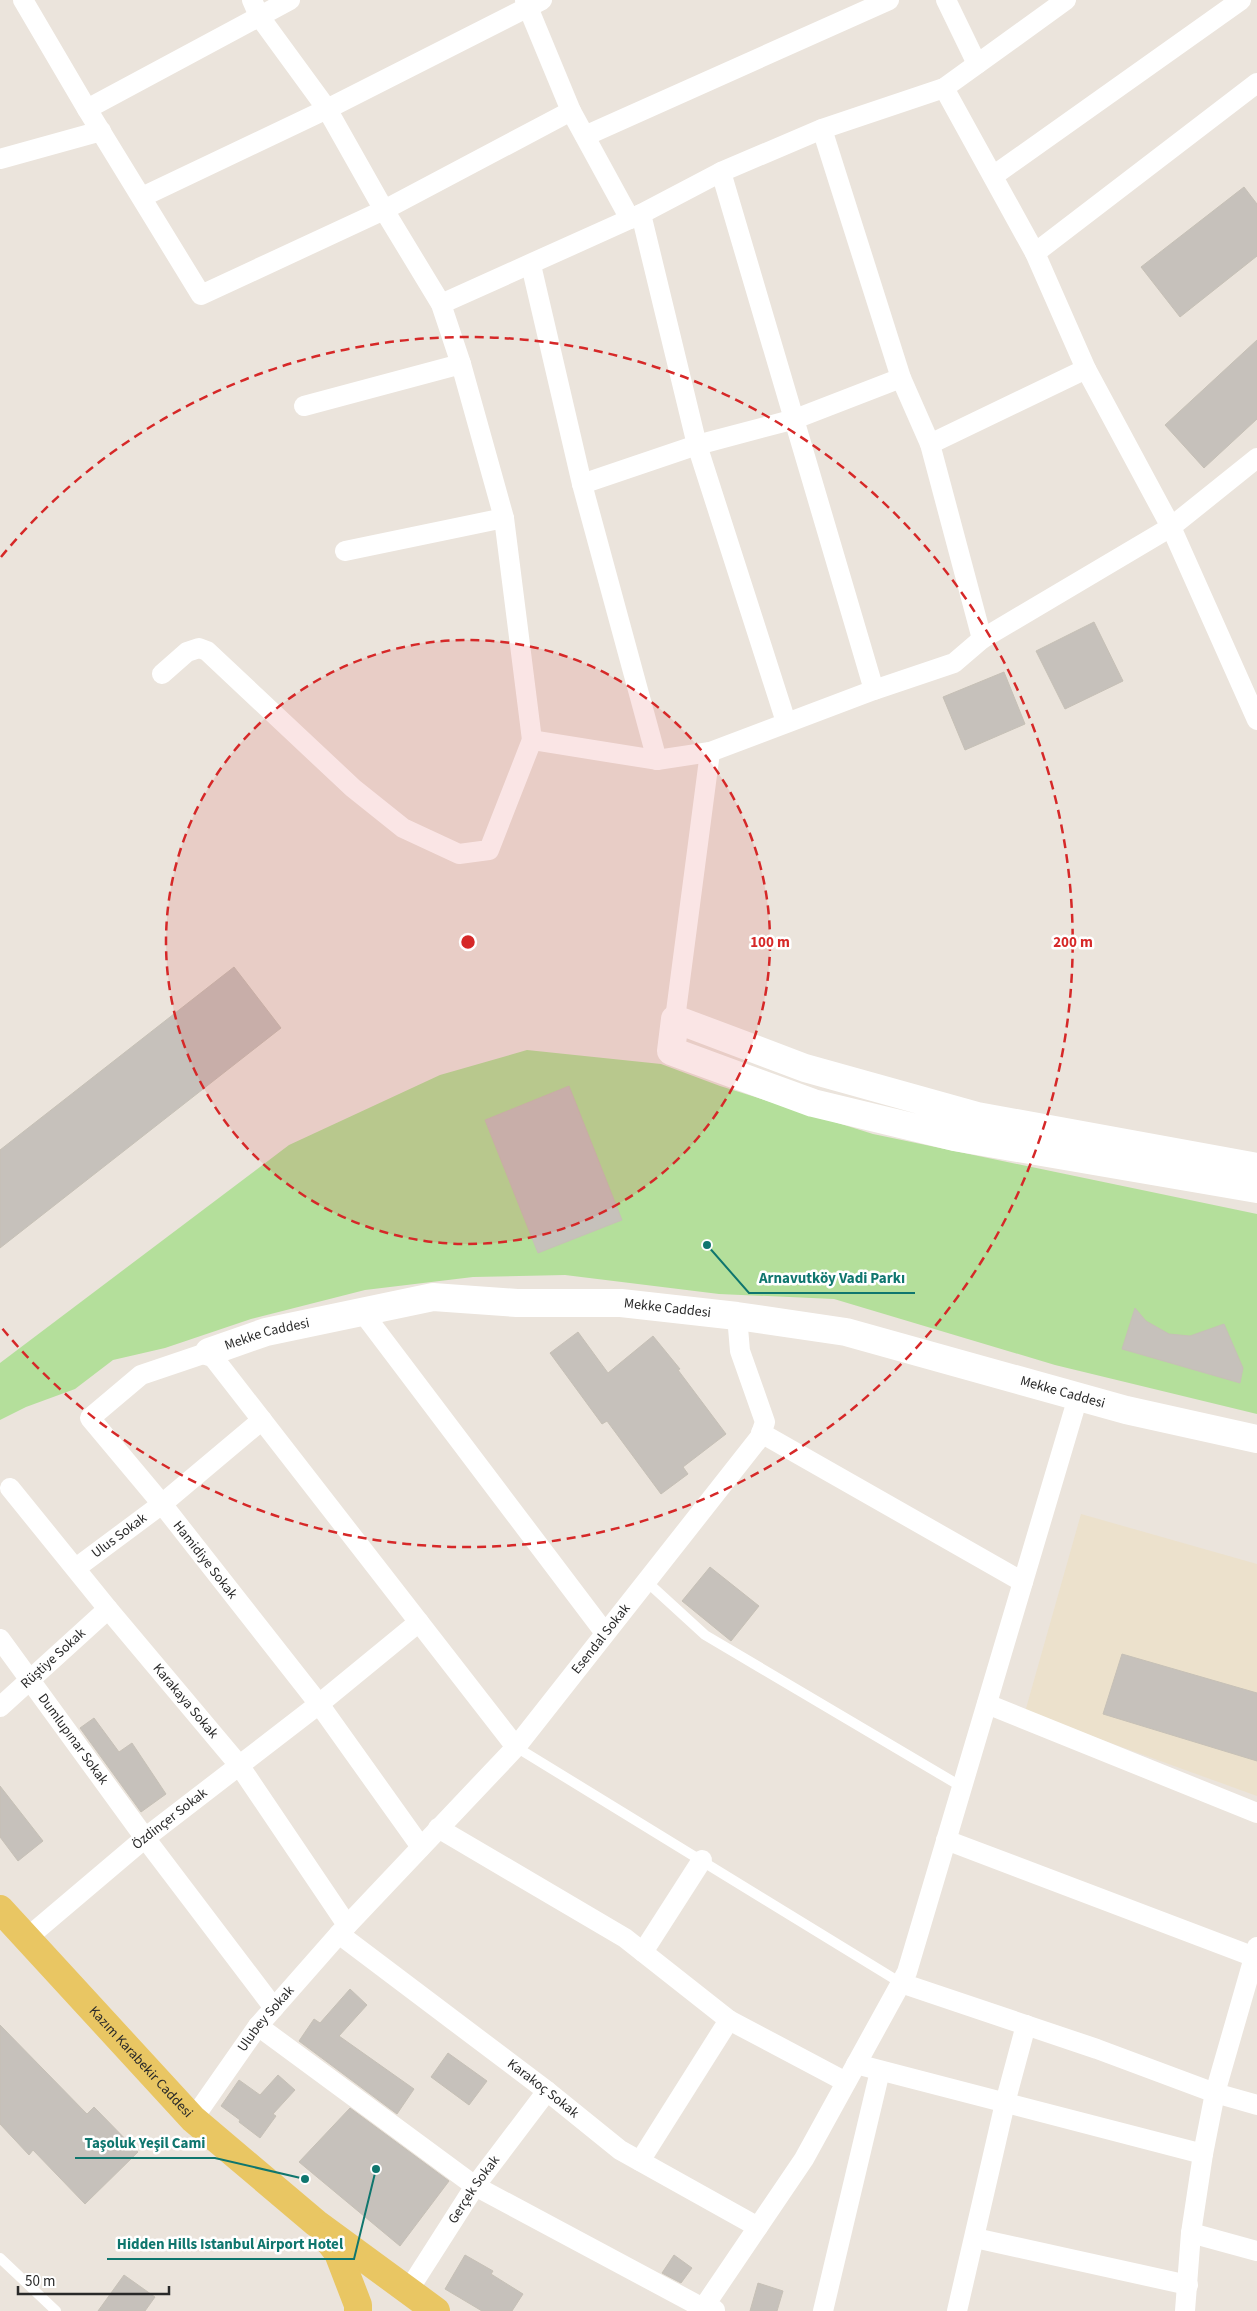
<svg xmlns="http://www.w3.org/2000/svg" width="1257" height="2311" font-family="'Source Sans 3',sans-serif">
<style>
.education{fill:#ece1cc}
.green{fill:#b4df9b}
.building{fill:#c6c1bb;stroke:#c6c0b6}
.lines{fill:none;stroke-linecap:round;stroke-linejoin:round}
.lane{stroke:#fff;stroke-width:10}
.street{stroke:#fff;stroke-width:20}
.secondary{stroke:#fff;stroke-width:28}
.primary{stroke:#e9c663;stroke-width:28}
.ring{fill:none;stroke:#d62828;stroke-width:2.5;stroke-dasharray:9 6}
.labels{text-anchor:middle;dominant-baseline:central;stroke-width:5;stroke-linejoin:round;paint-order:stroke}
.street-label{font-size:14px;fill:#292929;stroke:#fff}
.centre{fill:#d62828;stroke:#fff;stroke-width:2.5}
.ring-label{font-size:15px;text-anchor:middle;font-weight:bold;fill:#d62828;stroke:#fff;stroke-width:5;stroke-linejoin:round;paint-order:stroke}
.leader{fill:none;stroke:#0f766e;stroke-width:2}
.callout-dot{fill:#0f766e;stroke:#fff;stroke-width:2}
.callout-label{font-size:15px;text-anchor:middle;font-weight:bold;fill:#0f766e;stroke:#fff;stroke-width:5;stroke-linejoin:round;paint-order:stroke}
</style>
<rect width="100%" height="100%" fill="#ebe4dc"/>
<path class="education" d="M1081 1514 1257 1564V1796L1025 1712Z"/>
<path class="green" d="M527 1050 661 1064 720 1086 873 1134 1257 1214V1414L1055 1365 834 1299 719 1294 565 1275 473 1277 365 1290 251 1319 165 1348 113 1360 75 1389 26 1407 0 1420V1363L289 1145 440 1075Z"/>
<path class="building" d="M1244 187 1257 204V256L1180 317 1141 267Z
M1257 340V419L1204 468 1165 425Z
M1094 622 1123 681 1065 709 1036 651Z
M1004 672 1025 724 965 750 943 697Z
M234 967 281 1028 0 1248V1150Z
M569 1086 622 1220 538 1253 485 1120Z
M1135 1308 1146 1321 1169 1334 1190 1336 1224 1324 1243 1368 1240 1383 1122 1349Z
M578 1332 608 1373 653 1336 680 1369 678 1370 726 1434 683 1467 688 1474 661 1494 607 1421 602 1424 550 1353Z
M710 1567 759 1606 731 1641 682 1601Z
M1122 1654 1257 1693V1761L1103 1714Z
M94 1718 119 1752 132 1743 166 1794 141 1812 80 1728Z
M0 1786 43 1841 18 1861 0 1837Z
M350 1989 367 2005 339 2036 414 2089 397 2114 299 2041 314 2019 320 2023Z
M0 2025 87 2114 94 2107 138 2152 85 2204 33 2150 29 2155 0 2124Z
M448 2053 487 2081 469 2105 431 2077Z
M278 2075 295 2090 273 2114 276 2116 260 2138 239 2122 240 2120 221 2106 239 2080 260 2095Z
M350 2108 449 2181 400 2246 299 2162Z
M465 2255 493 2271 491 2274 523 2294 512 2311H482L445 2289Z
M674 2255 692 2268 681 2283 662 2273Z
M124 2275 155 2297 145 2311H98Z
M758 2283 783 2291 777 2311H750Z"/>
<g class="lines">
<path class="lane" d="M646 1581 705 1635 962 1787
M516 1747 901 1983
M0 2258 56 2311"/>
<g class="street">
<path d="M23 0 87 109 201 295 384 210 571 111"/>
<path d="M252 0 259 16 327 109 384 210 441 304 461 364 504 518 532 740 657 760 710 752 874 690 954 663 982 639 1171 527 1257 458"/>
<path d="M525 0 571 111 630 219"/>
<path d="M946 0 977 64"/>
<path d="M944 88 1035 253 1086 369 1171 527 1257 720"/>
<path d="M87 109 290 0"/>
<path d="M822 129 901 378 930 444 982 639"/>
<path d="M585 136 889 0"/>
<path d="M0 159 101 131"/>
<path d="M721 172 874 690"/>
<path d="M993 176 1241 0"/>
<path d="M142 197 327 109 542 0"/>
<path d="M641 214 697 445 786 722"/>
<path d="M1035 253 1257 83"/>
<path d="M531 265 582 484 657 760"/>
<path d="M441 304 641 214 721 172 822 129 944 88 1066 0"/>
<path d="M304 406 461 364"/>
<path d="M930 444 1086 369"/>
<path d="M582 484 697 445 795 419 901 378"/>
<path d="M345 551 504 518"/>
<path d="M162 674 187 652 199 648 207 651 353 788 403 828 459 854 489 850 532 740"/>
<path d="M675 1019 710 752"/>
<path d="M363 1313 605 1633"/>
<path d="M761 1433 1023 1582"/>
<path id="s1" d="M10 1488 108 1609 239 1765 347 1925"/>
<path id="s2" d="M76 1568 162 1504 262 1420"/>
<path id="s3" d="M0 1639 145 1838 274 2008"/>
<path d="M987 1704 1257 1813"/>
<path id="s4" d="M0 1707 108 1609"/>
<path d="M438 1828 625 1938 729 2020 846 2082"/>
<path d="M946 1840 1257 1958"/>
<path d="M421 1847 319 1704 162 1504 90 1418 141 1375 209 1352 516 1747"/>
<path id="s5" d="M339 1934 547 2091 620 2150 758 2227"/>
<path id="s6" d="M27 1938 145 1838 319 1704 419 1622"/>
<path d="M643 1952 702 1860"/>
<path d="M901 1983 1097 2049 1215 2093 1257 2105"/>
<path d="M258 2026 475 2186 703 2308 715 2310"/>
<path d="M856 2064 1203 2154"/>
<path id="s7" d="M193 2119 258 2026 339 1934 516 1747 760 1437 765 1422 740 1351 737 1316"/>
<path d="M640 2161 729 2020"/>
<path d="M1191 2233 1257 2251"/>
<path d="M975 2238 1188 2285"/>
<path id="s8" d="M408 2291 475 2186 547 2091"/>
<path d="M701 2311 804 2159 907 1972 1078 1397"/>
<path d="M823 2311 880 2071"/>
<path d="M957 2311 1005 2103 1026 2025"/>
<path d="M1185 2311 1191 2233 1203 2154 1215 2093 1257 1947"/>
</g>
<g class="secondary">
<path d="M1257 1167 977 1116 805 1068 675 1019 671 1051 813 1103 954 1137 1257 1189"/>
<path id="s9" d="M209 1352 266 1332 433 1297 517 1303H621L737 1316 846 1332 1126 1410 1257 1439"/>
</g>
<g class="primary">
<path id="s10" d="M0 1909 193 2119 316 2223 436 2311"/>
<path d="M325 2236 338 2253 358 2305V2311"/>
</g>
</g>
<circle cx="468" cy="942" r="302" fill="#d62828" fill-opacity=".12"/>
<g class="ring">
<circle cx="468" cy="942" r="302"/>
<path d="M1 557A605 605 0 1 1 1 1327"/>
</g>
<g class="labels">
<g class="street-label">
<text stroke="none"><textPath href="#s9" startOffset="466">Mekke Caddesi</textPath></text>
<text stroke="none"><textPath href="#s9" startOffset="61">Mekke Caddesi</textPath></text>
<text stroke="none"><textPath href="#s9" startOffset="871">Mekke Caddesi</textPath></text>
<text stroke="none"><textPath href="#s2" startOffset="54">Ulus Sokak</textPath></text>
<text transform="translate(205 1560) rotate(52)">Hamidiye Sokak</text>
<text stroke="none"><textPath href="#s7" startOffset="631">Esendal Sokak</textPath></text>
<text stroke="none"><textPath href="#s4" startOffset="72">Rüştiye Sokak</textPath></text>
<text stroke="none"><textPath href="#s1" startOffset="276">Karakaya Sokak</textPath></text>
<text stroke="none"><textPath href="#s3" startOffset="124">Dumlupınar Sokak</textPath></text>
<text stroke="none"><textPath href="#s6" startOffset="186">Özdinçer Sokak</textPath></text>
<text stroke="none"><textPath href="#s7" startOffset="124">Ulubey Sokak</textPath></text>
<text stroke="none"><textPath href="#s10" startOffset="208">Kazım Karabekir Caddesi</textPath></text>
<text stroke="none"><textPath href="#s5" startOffset="256">Karakoç Sokak</textPath></text>
<text stroke="none"><textPath href="#s8" startOffset="121">Gerçek Sokak</textPath></text>
</g>
</g>
<circle cx="468" cy="942" r="8" class="centre"/>
<g class="ring-label">
<text x="770" y="947">100 m</text>
<text x="1073" y="947">200 m</text>
</g>
<path class="leader" d="M707 1245L749 1293H915M305 2179L215 2158H75M376 2169L354 2259H107"/>
<g class="callout-dot">
<circle cx="707" cy="1245" r="5"/>
<circle cx="305" cy="2179" r="5"/>
<circle cx="376" cy="2169" r="5"/>
</g>
<g class="callout-label">
<text x="832" y="1283">Arnavutköy Vadi Parkı</text>
<text x="145" y="2148">Taşoluk Yeşil Cami</text>
<text x="230" y="2249">Hidden Hills Istanbul Airport Hotel</text>
</g>
<path d="M18 2286v8h151v-8" fill="none" stroke="#292929" stroke-width="2.5"/>
<text x="25" y="2286" font-size="15" fill="#292929" stroke="#ffffff" stroke-width="4" paint-order="stroke">50 m</text>
</svg>
